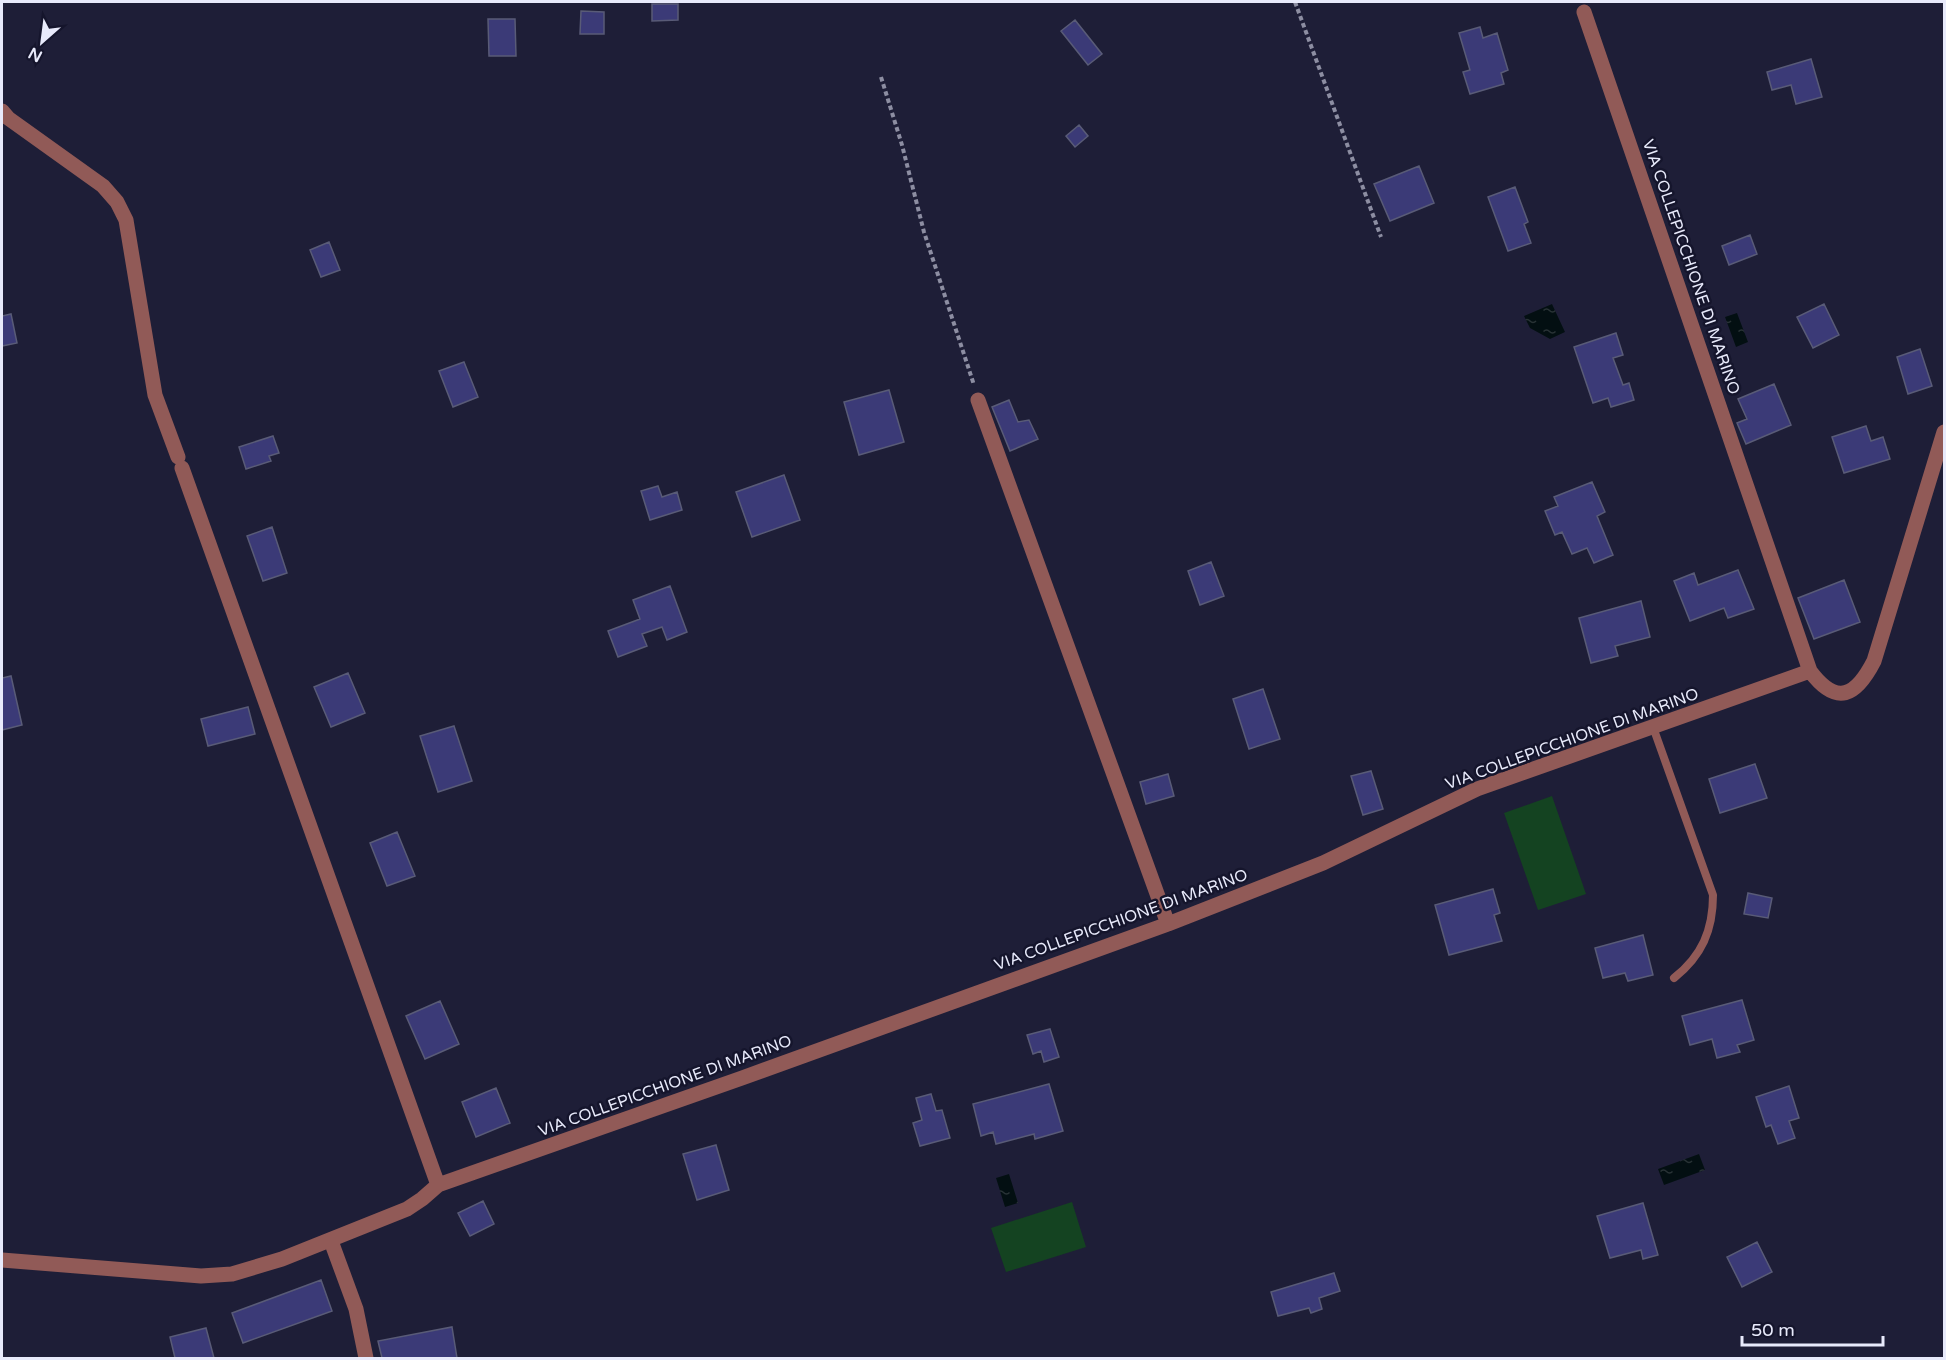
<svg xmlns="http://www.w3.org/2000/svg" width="1946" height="1360" font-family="'Varela Round',sans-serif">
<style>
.park{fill:#144321}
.water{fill:url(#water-ripples)}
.building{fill:#3b3a77;stroke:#595b77;stroke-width:1.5}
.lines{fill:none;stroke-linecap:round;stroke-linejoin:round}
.path{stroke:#8d8ea2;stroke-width:4;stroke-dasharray:4.5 3;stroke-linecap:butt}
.lane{stroke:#915a57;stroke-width:8}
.street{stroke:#915a57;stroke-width:15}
.labels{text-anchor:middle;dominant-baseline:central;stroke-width:5;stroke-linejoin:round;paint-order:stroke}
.street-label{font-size:16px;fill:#e8eafb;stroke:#15152c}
</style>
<defs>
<pattern id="water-ripples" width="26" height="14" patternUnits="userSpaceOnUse" patternTransform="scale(1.5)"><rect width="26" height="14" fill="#030f12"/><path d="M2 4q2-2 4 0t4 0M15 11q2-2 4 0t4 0" fill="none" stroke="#283235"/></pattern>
</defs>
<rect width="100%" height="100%" fill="#1e1e37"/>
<path class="park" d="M1552 796 1586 894 1538 910 1504 813Z
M1072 1202 1086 1247 1006 1272 991 1228Z"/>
<path class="water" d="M1552 304 1565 332 1550 339 1530 328 1524 316Z
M1737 313 1748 342 1736 347 1725 317Z
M1699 1154 1705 1170 1664 1185 1658 1169Z
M1009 1174 1018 1203 1005 1207 996 1178Z"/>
<path class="building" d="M652 4H678V20L652 21Z
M581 11 604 12V34H580Z
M488 19H515L516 56H489Z
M1075 20 1102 54 1088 65 1061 31Z
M1480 27 1483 38 1497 33 1508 70 1501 73 1504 84 1470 94 1463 72 1470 70 1459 33Z
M1811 59 1822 97 1796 104 1791 85 1772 90 1767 72Z
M1079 125 1088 136 1075 147 1066 136Z
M1419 166 1434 203 1390 221 1374 184Z
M1515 187 1528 222 1524 224 1531 243 1508 251 1488 197Z
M1750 235 1757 254 1729 265 1722 246Z
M329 242 340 270 321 277 310 250Z
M1824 304 1839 335 1813 348 1797 317Z
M11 314 17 343 2 346V316Z
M1616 333 1623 355 1613 358 1623 385 1629 383 1634 400 1611 407 1608 398 1593 403 1574 347Z
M1920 349 1932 386 1908 394 1897 357Z
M464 362 478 397 453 407 439 371Z
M1774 384 1791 425 1746 444 1737 423 1747 419 1738 399Z
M889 390 904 442 859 455 844 402Z
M1009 400 1018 422 1029 420 1038 439 1010 451 992 407Z
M1866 426 1871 441 1883 437 1890 459 1844 473 1832 437Z
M273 436 279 453 269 456 271 461 246 469 239 447Z
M784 475 800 520 752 537 736 492Z
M1592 482 1605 512 1597 516 1613 555 1594 563 1587 548 1572 554 1562 532 1555 535 1545 511 1558 506 1554 497Z
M658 486 662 497 677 492 682 510 650 520 641 491Z
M272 527 287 573 263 581 247 536Z
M1211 562 1224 596 1200 605 1188 571Z
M1738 570 1754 609 1728 618 1724 608 1690 621 1674 581 1694 573 1698 585Z
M1844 580 1860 622 1814 639 1798 598Z
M670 586 687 632 667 640 662 627 642 634 647 646 618 657 608 631 640 619 633 600Z
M1641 601 1650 637 1615 646 1618 656 1591 663 1579 618Z
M348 673 365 713 331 727 314 687Z
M11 676 22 725 2 730V678Z
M1263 689 1280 739 1249 749 1233 699Z
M248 707 255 734 208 746 201 719Z
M454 726 472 781 438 792 420 736Z
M1755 764 1767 798 1720 813 1709 779Z
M1371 771 1383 809 1363 815 1351 776Z
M1168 774 1174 796 1146 804 1140 782Z
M397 832 415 876 387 886 370 843Z
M1493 889 1500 913 1494 915 1502 941 1449 955 1435 905Z
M1748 893 1772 898 1768 918 1744 914Z
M1643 935 1653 975 1628 981 1625 973 1603 978 1595 948Z
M1742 1000 1754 1040 1737 1045 1740 1052 1717 1058 1712 1039 1690 1045 1682 1016Z
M440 1001 459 1044 425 1059 406 1016Z
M1050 1029 1059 1057 1044 1062 1041 1051 1033 1054 1027 1035Z
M1049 1084 1063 1131 1035 1139 1034 1134 996 1144 993 1132 981 1136 973 1104Z
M1789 1086 1799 1118 1789 1121 1795 1138 1778 1144 1771 1125 1766 1127 1756 1097Z
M496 1088 510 1123 476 1137 462 1102Z
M931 1094 936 1111 942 1110 950 1138 920 1146 913 1123 922 1120 916 1098Z
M716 1145 729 1190 697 1200 683 1154Z
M483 1201 494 1224 470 1236 458 1213Z
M1643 1203 1658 1255 1643 1259 1641 1250 1610 1258 1597 1216Z
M1757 1242 1772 1272 1742 1287 1727 1257Z
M1334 1273 1340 1291 1319 1298 1322 1309 1311 1313 1309 1308 1278 1316 1271 1292Z
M321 1280 332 1311 243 1343 232 1313Z
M452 1327 457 1358H382L378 1341Z
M206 1328 214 1358H175L170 1337Z"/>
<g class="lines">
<path class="path" d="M1295 2 1381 237
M881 77 902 145 924 232 974 385"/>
<path class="lane" d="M1653 727 1713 895C1713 930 1702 956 1674 978"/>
<path class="street" d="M1584 12 1810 671C1837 707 1856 696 1874 661L1944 432
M2 111 8 118 103 186 117 202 126 220 155 395 178 457
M978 400 1168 924
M182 468 438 1185
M331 1241 356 1309 366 1358
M2 1260 201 1276 232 1274 282 1259 407 1209 422 1199 438 1185 742 1078 1168 924 1323 863 1477 789 1810 671"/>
</g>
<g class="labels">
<g class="street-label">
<text transform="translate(1691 267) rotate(71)">VIA COLLEPICCHIONE DI MARINO</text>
<text transform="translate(1572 739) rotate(-20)">VIA COLLEPICCHIONE DI MARINO</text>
<text transform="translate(1121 920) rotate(-20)">VIA COLLEPICCHIONE DI MARINO</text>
<text transform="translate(665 1086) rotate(-20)">VIA COLLEPICCHIONE DI MARINO</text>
</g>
</g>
<rect width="1946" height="1360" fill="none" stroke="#e8eafb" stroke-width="6"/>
<g transform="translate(42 42) rotate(208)" stroke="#15152c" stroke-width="4.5" paint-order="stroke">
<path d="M0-4.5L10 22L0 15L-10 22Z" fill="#e8eafb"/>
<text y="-9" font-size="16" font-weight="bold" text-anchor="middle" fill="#e8eafb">N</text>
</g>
<path d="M1742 1336v9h141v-9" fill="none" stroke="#e8eafb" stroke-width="3"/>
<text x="1751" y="1336" font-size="18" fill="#e8eafb" stroke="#15152c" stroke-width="4.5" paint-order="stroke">50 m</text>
</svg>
